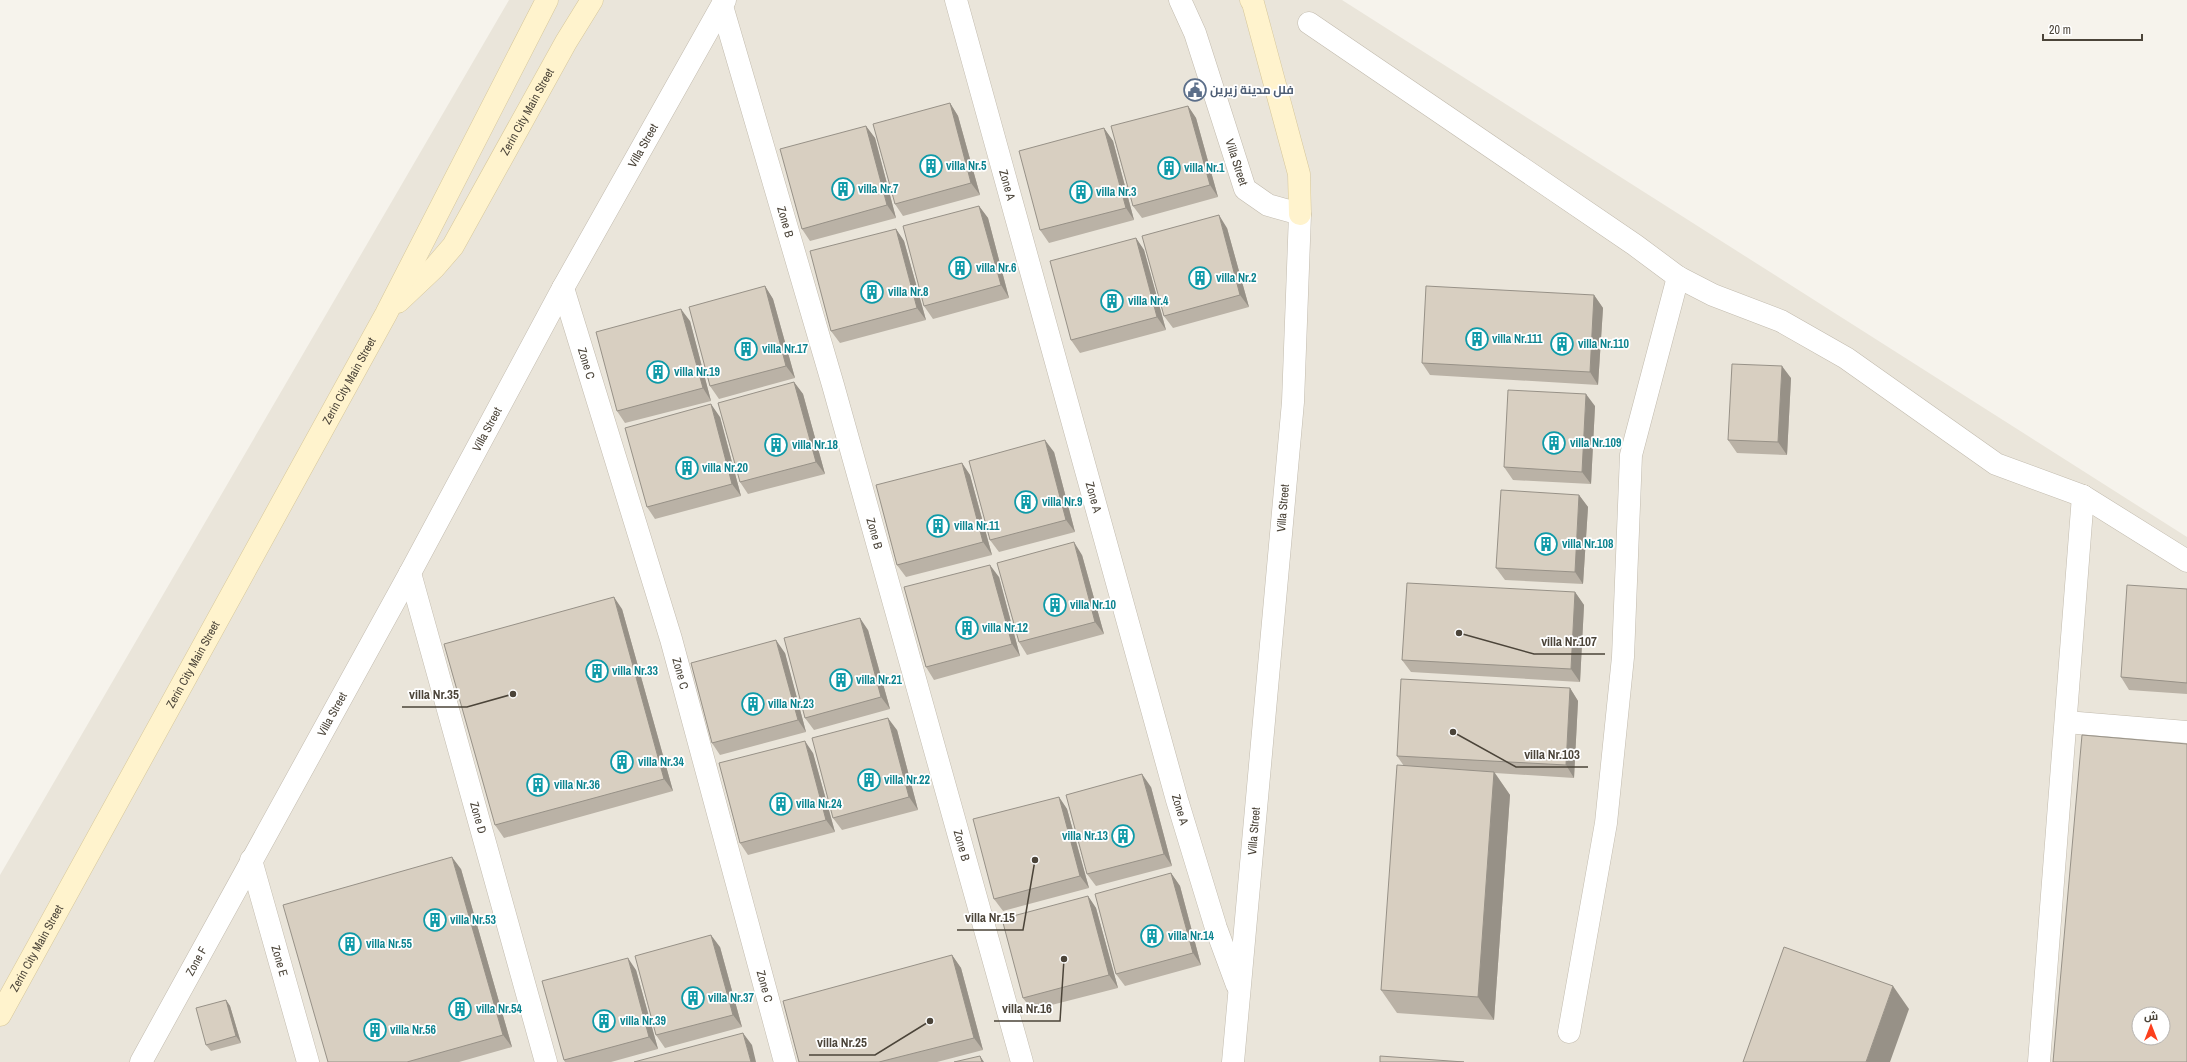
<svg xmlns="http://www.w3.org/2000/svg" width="2187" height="1062" font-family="'Archivo Narrow',Cairo,sans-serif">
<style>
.residential{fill:#eae5da;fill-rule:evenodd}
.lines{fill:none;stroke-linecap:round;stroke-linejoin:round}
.street-casing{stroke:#c2bbae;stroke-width:23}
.secondary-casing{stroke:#d6c79b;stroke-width:23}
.street{stroke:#fff;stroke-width:22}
.secondary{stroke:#fff3cd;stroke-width:22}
.wall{fill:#bab2a6}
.shaded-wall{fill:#979187}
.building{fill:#d8cfc1;stroke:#979187;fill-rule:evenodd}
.labels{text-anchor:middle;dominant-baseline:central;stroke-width:3.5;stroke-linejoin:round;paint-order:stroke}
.service-label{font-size:12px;font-weight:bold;fill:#4e5e75;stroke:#fff;text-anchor:start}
.street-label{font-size:12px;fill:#4b4439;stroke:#fff}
.culture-label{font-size:12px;font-weight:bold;fill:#0d838f;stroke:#fff;text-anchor:start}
.leader{fill:none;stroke:#4b4439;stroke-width:1.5}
.callout-dot{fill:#4b4439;stroke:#fff;stroke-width:1.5}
.callout-label{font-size:13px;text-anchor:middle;font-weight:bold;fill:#4b4439;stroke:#fff;stroke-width:3.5;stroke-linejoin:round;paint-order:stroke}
</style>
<rect width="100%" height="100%" fill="#f6f3ec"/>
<path class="residential" d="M509 0H1342L2187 537V1062H0V875ZM2139 1014H2163V1038H2139Z"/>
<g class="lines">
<g class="street-casing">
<g id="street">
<path id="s1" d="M956 0 1177 800 1216 928 1237 985"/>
<path id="s2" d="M1180 0 1195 33 1245 189 1268 205 1300 214 1293 402 1233 1062"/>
<path id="s3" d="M722 6 833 385 1022 1062"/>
<path d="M1309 23 1635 245 1678 277 1713 295 1781 321 1846 358 1996 464 2083 496 2187 561"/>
<path id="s4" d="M563 288 671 639 785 1062"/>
<path id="s5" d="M410 573 546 1062"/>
<path d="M2066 722 2187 732"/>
<path id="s6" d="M251 860 308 1062"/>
<path d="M1569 1032 1606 823 1623 657 1631 455 1678 277"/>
<path id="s7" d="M141 1062 410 573 563 288 725 0"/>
<path d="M2039 1062 2083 496"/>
</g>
</g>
<g class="secondary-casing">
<g id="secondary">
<path d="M1251 0 1253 3 1299 174 1300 214"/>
<path id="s8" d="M398 302 434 268 453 246 566 42 592 0"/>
<path id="s9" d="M0 1015 386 314 547 0"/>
</g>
</g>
<use href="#street" class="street"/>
<use href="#secondary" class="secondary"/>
</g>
<path class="wall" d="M950 103 958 116 980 195 903 216 895 204Z
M1188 106 1196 118 1218 197 1142 218 1133 206Z
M866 126 875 138 896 218 810 241 802 229Z
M1104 128 1113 141 1134 220 1049 243 1040 230Z
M979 206 988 218 1009 298 933 319 924 306Z
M1227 228 1249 307 1173 328 1164 316Z
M896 229 904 241 926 320 840 343 831 331Z
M1136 238 1144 250 1166 330 1080 353 1071 340Z
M765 286 773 299 795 378 719 399 710 386Z
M1594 295 1603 308 1598 385 1430 375 1422 363Z
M690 321 711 401 625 423 617 411Z
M1791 378 1787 455 1737 453 1728 440Z
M794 382 803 394 825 474 748 494 740 482Z
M1595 406 1591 484 1513 480 1504 467Z
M720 417 741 496 655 519 647 507Z
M1054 452 1075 532 999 552 990 540Z
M962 463 970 475 992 555 906 577 897 565Z
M1579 495 1588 507 1583 584 1505 580 1496 568Z
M1082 555 1104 634 1027 655 1019 642Z
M999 577 1020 656 934 680 926 667Z
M2187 589V694L2129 690 2121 677Z
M1575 592 1584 605 1580 682 1411 672 1402 660Z
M622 609 673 791 504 838 495 825Z
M868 630 890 709 814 730 805 718Z
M785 653 806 732 720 755 712 743Z
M1570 688 1578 701 1574 778 1495 773 1510 795 1494 1020 1397 1013 1381 990 1404 766 1397 756Z
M897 730 918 810 842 830 833 818Z
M813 753 835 832 748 855 740 843Z
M1151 787 1172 866 1096 886 1087 874Z
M1059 797 1067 809 1089 888 1003 911 994 899Z
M461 869 512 1047 459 1062H328Z
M1171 873 1180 886 1201 965 1125 986 1116 974Z
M1088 896 1096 908 1118 988 1032 1010 1023 998Z
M720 947 742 1027 665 1048 656 1035Z
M952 955 961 968 983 1050 937 1062H799Z
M636 970 658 1049 611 1062H565L564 1060Z
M226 1000 230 1006 241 1043 211 1051 206 1045Z"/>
<path class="shaded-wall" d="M950 103 958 116 980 195 971 183Z
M1188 106 1196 118 1218 197 1210 185Z
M866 126 875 138 896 218 887 205Z
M1104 128 1113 141 1134 220 1126 208Z
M979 206 988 218 1009 298 1001 285Z
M1219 215 1227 228 1249 307 1240 295Z
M896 229 904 241 926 320 917 308Z
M1136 238 1144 250 1166 330 1157 317Z
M765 286 773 299 795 378 786 366Z
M1594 295 1603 308 1598 385 1590 372Z
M681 309 690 321 711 401 703 388Z
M1782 366 1791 378 1787 455 1778 442Z
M794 382 803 394 825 474 816 462Z
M1586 394 1595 406 1591 484 1582 472Z
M711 404 720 417 741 496 732 484Z
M1045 440 1054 452 1075 532 1066 520Z
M962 463 970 475 992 555 983 542Z
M1579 495 1588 507 1583 584 1575 572Z
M1074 542 1082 555 1104 634 1095 622Z
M990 565 999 577 1020 656 1012 644Z
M1575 592 1584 605 1580 682 1571 669Z
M614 597 622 609 673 791 664 779Z
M860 618 868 630 890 709 881 697Z
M776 640 785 653 806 732 798 720Z
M1570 688 1578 701 1574 778 1566 765Z
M888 718 897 730 918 810 909 797Z
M805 741 813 753 835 832 826 820Z
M1494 772 1510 795 1494 1020 1478 997Z
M1142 774 1151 787 1172 866 1164 854Z
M1059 797 1067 809 1089 888 1080 876Z
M452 857 461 869 512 1047 503 1035Z
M1171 873 1180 886 1201 965 1193 953Z
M1088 896 1096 908 1118 988 1109 975Z
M711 935 720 947 742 1027 733 1015Z
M952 955 961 968 983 1050 974 1038Z
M628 958 636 970 658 1049 649 1037Z
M1893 986 1909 1009 1890 1062H1866Z
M226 1000 230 1006 241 1043 236 1036Z
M743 1033 752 1045 756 1062H751Z
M980 1056 984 1062H982Z"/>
<path class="building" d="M950 103 971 183 895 204 873 124Z
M1188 106 1210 185 1133 206 1111 126Z
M866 126 887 205 802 229 780 149Z
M1104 128 1126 208 1040 230 1019 151Z
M979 206 1001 285 924 306 903 226Z
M1219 215 1240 295 1164 316 1142 236Z
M896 229 917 308 831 331 810 251Z
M1136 238 1157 317 1071 340 1050 261Z
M765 286 786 366 710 386 689 307Z
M1426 286 1594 295 1590 372 1422 363Z
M681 309 703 388 617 411 596 332Z
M1732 364 1782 366 1778 442 1728 440Z
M794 382 816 462 740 482 718 403Z
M1508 390 1586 394 1582 472 1504 467Z
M711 404 732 484 647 507 625 428Z
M1045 440 1066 520 990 540 969 461Z
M962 463 983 542 897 565 876 485Z
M1501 490 1579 495 1575 572 1496 568Z
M1074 542 1095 622 1019 642 997 563Z
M990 565 1012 644 926 667 904 587Z
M1407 583 1575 592 1571 669 1402 660Z
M2127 585 2187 589V683L2121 677Z
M614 597 664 779 495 825 444 644Z
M860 618 881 697 805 718 784 638Z
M776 640 798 720 712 743 691 663Z
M1401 679 1570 688 1566 765 1397 756Z
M888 718 909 797 833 818 812 738Z
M2082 735 2187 744V1062H2053ZM2139 1014H2163V1038H2139Z
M805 741 826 820 740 843 719 763Z
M1397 765 1494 772 1478 997 1381 990Z
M1142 774 1164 854 1087 874 1066 795Z
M1059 797 1080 876 994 899 973 819Z
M452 857 503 1035 407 1062H328L283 905Z
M1171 873 1193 953 1116 974 1095 894Z
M1088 896 1109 975 1023 998 1002 919Z
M711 935 733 1015 656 1035 635 956Z
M1784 947 1893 986 1866 1062H1743Z
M952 955 974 1038 879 1062H799L783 1001Z
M628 958 649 1037 564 1060 542 981Z
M226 1000 236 1036 206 1045 196 1008Z
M743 1033 751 1062H634Z
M980 1056 982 1062H954Z
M1380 1056 1464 1062H1380Z"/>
<defs>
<g id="civic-ring" transform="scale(1.15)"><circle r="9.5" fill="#fff" stroke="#5c6f8a" stroke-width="1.5"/><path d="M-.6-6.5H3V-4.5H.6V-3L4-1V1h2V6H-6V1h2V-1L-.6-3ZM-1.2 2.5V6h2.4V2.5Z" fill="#5c6f8a"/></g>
<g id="building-ring" transform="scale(1.15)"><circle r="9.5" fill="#fff" stroke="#0f9aa8" stroke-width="1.5"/><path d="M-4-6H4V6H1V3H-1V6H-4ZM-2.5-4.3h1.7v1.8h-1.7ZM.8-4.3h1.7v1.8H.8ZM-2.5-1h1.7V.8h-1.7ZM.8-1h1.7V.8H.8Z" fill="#0f9aa8"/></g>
</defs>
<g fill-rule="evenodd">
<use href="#civic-ring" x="1195" y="90"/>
<use href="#building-ring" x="931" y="166"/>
<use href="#building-ring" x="1169" y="168"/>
<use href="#building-ring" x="843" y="189"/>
<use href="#building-ring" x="1081" y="192"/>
<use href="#building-ring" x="960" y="268"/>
<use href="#building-ring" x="1200" y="278"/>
<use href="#building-ring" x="872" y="292"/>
<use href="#building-ring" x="1112" y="301"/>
<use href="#building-ring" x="1477" y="339"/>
<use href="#building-ring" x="1562" y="344"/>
<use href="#building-ring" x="746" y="349"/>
<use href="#building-ring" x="658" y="372"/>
<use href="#building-ring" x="1554" y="443"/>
<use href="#building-ring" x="776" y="445"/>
<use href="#building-ring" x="687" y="468"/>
<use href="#building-ring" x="1026" y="502"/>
<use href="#building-ring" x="938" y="526"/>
<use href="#building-ring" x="1546" y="544"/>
<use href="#building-ring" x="1055" y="605"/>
<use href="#building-ring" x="967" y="628"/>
<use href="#building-ring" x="597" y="671"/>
<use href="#building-ring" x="841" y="680"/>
<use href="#building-ring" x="753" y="704"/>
<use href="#building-ring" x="622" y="762"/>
<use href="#building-ring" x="869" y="780"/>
<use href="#building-ring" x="538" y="785"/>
<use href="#building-ring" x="781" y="804"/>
<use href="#building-ring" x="1123" y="836"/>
<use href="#building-ring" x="435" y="920"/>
<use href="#building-ring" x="1152" y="936"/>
<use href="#building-ring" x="350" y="944"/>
<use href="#building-ring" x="693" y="998"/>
<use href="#building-ring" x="460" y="1009"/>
<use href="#building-ring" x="604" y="1021"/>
<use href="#building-ring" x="375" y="1030"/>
</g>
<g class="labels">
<g class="service-label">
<text x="1210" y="90">فلل مدينة زيرين</text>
</g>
<g class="street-label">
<text stroke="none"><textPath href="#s8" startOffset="232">Zerin City Main Street</textPath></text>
<text stroke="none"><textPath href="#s7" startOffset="1045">Villa Street</textPath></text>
<text stroke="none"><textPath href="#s2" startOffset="172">Villa Street</textPath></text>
<text stroke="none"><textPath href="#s1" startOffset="192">Zone A</textPath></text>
<text stroke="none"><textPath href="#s3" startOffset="225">Zone B</textPath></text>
<text stroke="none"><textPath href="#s4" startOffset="79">Zone C</textPath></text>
<text stroke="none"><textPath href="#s9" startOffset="724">Zerin City Main Street</textPath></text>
<text stroke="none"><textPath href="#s7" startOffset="721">Villa Street</textPath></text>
<text stroke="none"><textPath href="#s1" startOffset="516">Zone A</textPath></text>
<text transform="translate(1283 508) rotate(-85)">Villa Street</text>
<text stroke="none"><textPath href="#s3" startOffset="549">Zone B</textPath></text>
<text stroke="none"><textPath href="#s9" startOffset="400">Zerin City Main Street</textPath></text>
<text stroke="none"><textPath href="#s4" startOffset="403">Zone C</textPath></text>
<text stroke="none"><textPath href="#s7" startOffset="397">Villa Street</textPath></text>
<text stroke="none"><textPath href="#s1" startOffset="840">Zone A</textPath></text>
<text stroke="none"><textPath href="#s5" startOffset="254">Zone D</textPath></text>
<text transform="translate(1254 831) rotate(-85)">Villa Street</text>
<text stroke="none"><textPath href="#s3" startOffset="873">Zone B</textPath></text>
<text stroke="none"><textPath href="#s9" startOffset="76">Zerin City Main Street</textPath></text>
<text stroke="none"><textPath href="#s7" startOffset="115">Zone F</textPath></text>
<text stroke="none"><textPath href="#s6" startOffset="105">Zone E</textPath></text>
<text stroke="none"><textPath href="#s4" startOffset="727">Zone C</textPath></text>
</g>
<g class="culture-label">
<text x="946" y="166">villa Nr.5</text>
<text x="1184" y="168">villa Nr.1</text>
<text x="858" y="189">villa Nr.7</text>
<text x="1096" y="192">villa Nr.3</text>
<text x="976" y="268">villa Nr.6</text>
<text x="1216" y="278">villa Nr.2</text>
<text x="888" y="292">villa Nr.8</text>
<text x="1128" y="301">villa Nr.4</text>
<text x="1492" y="339">villa Nr.111</text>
<text x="1578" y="344">villa Nr.110</text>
<text x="762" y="349">villa Nr.17</text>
<text x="674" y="372">villa Nr.19</text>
<text x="1570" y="443">villa Nr.109</text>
<text x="792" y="445">villa Nr.18</text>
<text x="702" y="468">villa Nr.20</text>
<text x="1042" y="502">villa Nr.9</text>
<text x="954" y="526">villa Nr.11</text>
<text x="1562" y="544">villa Nr.108</text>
<text x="1070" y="605">villa Nr.10</text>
<text x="982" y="628">villa Nr.12</text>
<text x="612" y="671">villa Nr.33</text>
<text x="856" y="680">villa Nr.21</text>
<text x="768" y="704">villa Nr.23</text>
<text x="638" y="762">villa Nr.34</text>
<text x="884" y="780">villa Nr.22</text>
<text x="554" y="785">villa Nr.36</text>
<text x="796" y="804">villa Nr.24</text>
<text x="1108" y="836" text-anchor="end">villa Nr.13</text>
<text x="450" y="920">villa Nr.53</text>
<text x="1168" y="936">villa Nr.14</text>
<text x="366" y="944">villa Nr.55</text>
<text x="708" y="998">villa Nr.37</text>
<text x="476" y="1009">villa Nr.54</text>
<text x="620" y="1021">villa Nr.39</text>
<text x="390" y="1030">villa Nr.56</text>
</g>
</g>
<path class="leader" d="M1459 633L1534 654H1605M513 694L467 707H402M1453 732L1516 767H1588M1035 860L1023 930H957M1064 959L1060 1021H994M930 1021L875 1055H809"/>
<g class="callout-dot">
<circle cx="1459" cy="633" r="4"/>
<circle cx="513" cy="694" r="4"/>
<circle cx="1453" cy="732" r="4"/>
<circle cx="1035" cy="860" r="4"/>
<circle cx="1064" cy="959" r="4"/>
<circle cx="930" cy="1021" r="4"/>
</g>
<g class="callout-label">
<text x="1569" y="646">villa Nr.107</text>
<text x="434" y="699">villa Nr.35</text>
<text x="1552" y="759">villa Nr.103</text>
<text x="990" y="922">villa Nr.15</text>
<text x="1027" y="1013">villa Nr.16</text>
<text x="842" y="1047">villa Nr.25</text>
</g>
<g transform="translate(2151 1026)"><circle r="19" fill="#ffffff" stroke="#b7b4b0"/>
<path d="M0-3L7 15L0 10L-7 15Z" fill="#fc3f1d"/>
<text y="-6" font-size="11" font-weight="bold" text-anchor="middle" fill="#4b4439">ش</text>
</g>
<path d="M2043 34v6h99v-6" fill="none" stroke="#4b4439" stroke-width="2"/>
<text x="2049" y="34" font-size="12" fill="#4b4439" stroke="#ffffff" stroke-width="3" paint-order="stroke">20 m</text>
</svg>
